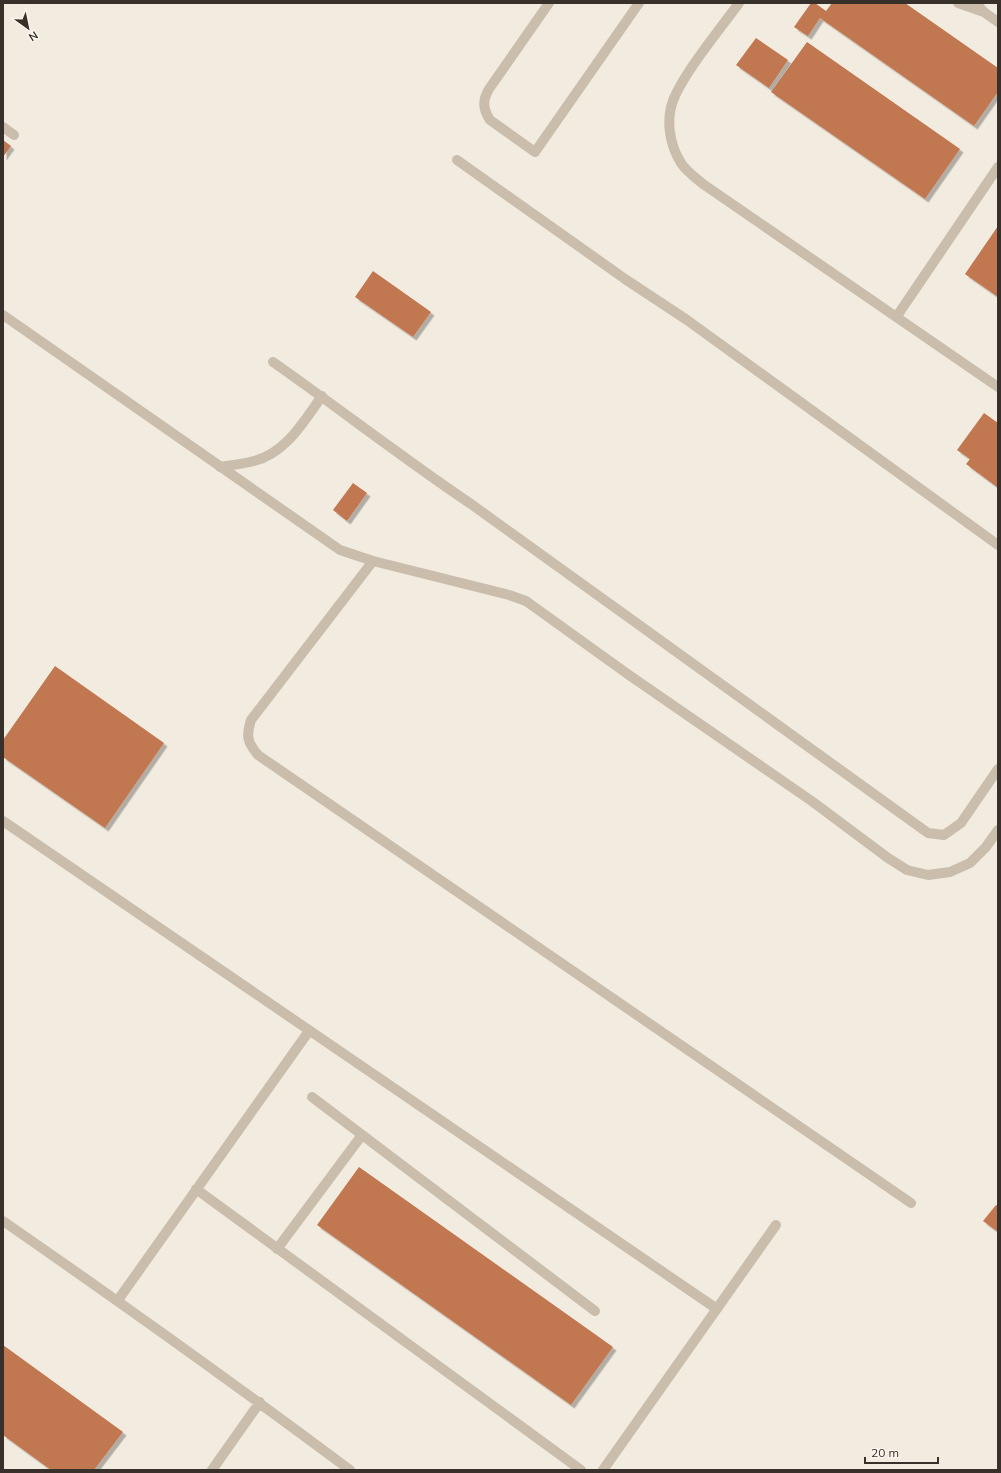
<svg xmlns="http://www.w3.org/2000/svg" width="1001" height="1473" font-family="Mulish,sans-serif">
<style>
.building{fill:#c1774f;filter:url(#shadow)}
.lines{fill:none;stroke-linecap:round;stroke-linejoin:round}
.minor{stroke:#cabdac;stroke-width:10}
</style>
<defs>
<filter id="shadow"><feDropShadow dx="3.5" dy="3.5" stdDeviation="0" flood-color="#0004"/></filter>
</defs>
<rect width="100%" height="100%" fill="#f2ebe0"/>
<path class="building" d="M811 3H815L826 11 832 3H905L998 68V92L974 126 820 18 808 36 794 27Z
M756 38 788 60 769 88 736 65Z
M807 42 960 149 925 199 771 92Z
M3 140 11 146 3 157Z
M998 226V297L965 274Z
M373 271 431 312 413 337 355 297Z
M984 413 998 423V485L997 487 966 464 970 459 957 450Z
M353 483 367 493 347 521 333 510Z
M55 666 164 743 105 828 3 757V740Z
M359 1167 613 1347 571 1405 317 1225Z
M996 1205 998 1206V1232L983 1221Z
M3 1345 123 1432 94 1470H51L3 1435Z"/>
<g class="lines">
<path class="minor" d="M549 3 489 89C482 101 483 109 490 120L535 152 639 3
M739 3C728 18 717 32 706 47 695 62 683 78 675 96 665 117 669 144 681 163 687 172 695 177 703 184L998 387
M958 3 984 12
M976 3 984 12 998 22
M3 127 14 135
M457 160 625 279 687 320 998 545
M3 315 340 550 373 561 509 595 526 601 629 675 813 802 888 858 907 870 928 875 950 872 970 863 986 847 998 830
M897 316 998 167
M273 362C340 409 404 459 471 504L928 833 944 835 961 823 998 769
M220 467C231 465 243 464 254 461 286 453 304 421 322 396
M373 561 251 720C246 736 247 742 258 755L911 1203
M3 821 717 1309
M312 1097 595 1311
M196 1189 581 1470
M3 1221C120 1302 236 1385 350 1470
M277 1249 362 1135
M118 1300 309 1031
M212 1470 260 1402
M603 1470 776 1225"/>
</g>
<rect width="1001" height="1473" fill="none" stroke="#38302a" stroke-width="8"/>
<g transform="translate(28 28) rotate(147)" stroke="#faf5ec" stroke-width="3" paint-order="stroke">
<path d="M0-3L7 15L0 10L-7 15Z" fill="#38302a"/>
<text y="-6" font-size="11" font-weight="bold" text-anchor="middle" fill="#38302a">N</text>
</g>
<path d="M865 1457v6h73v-6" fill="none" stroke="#38302a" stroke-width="2"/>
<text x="871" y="1457" font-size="12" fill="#38302a" stroke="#faf5ec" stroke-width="3" paint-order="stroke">20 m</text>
</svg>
